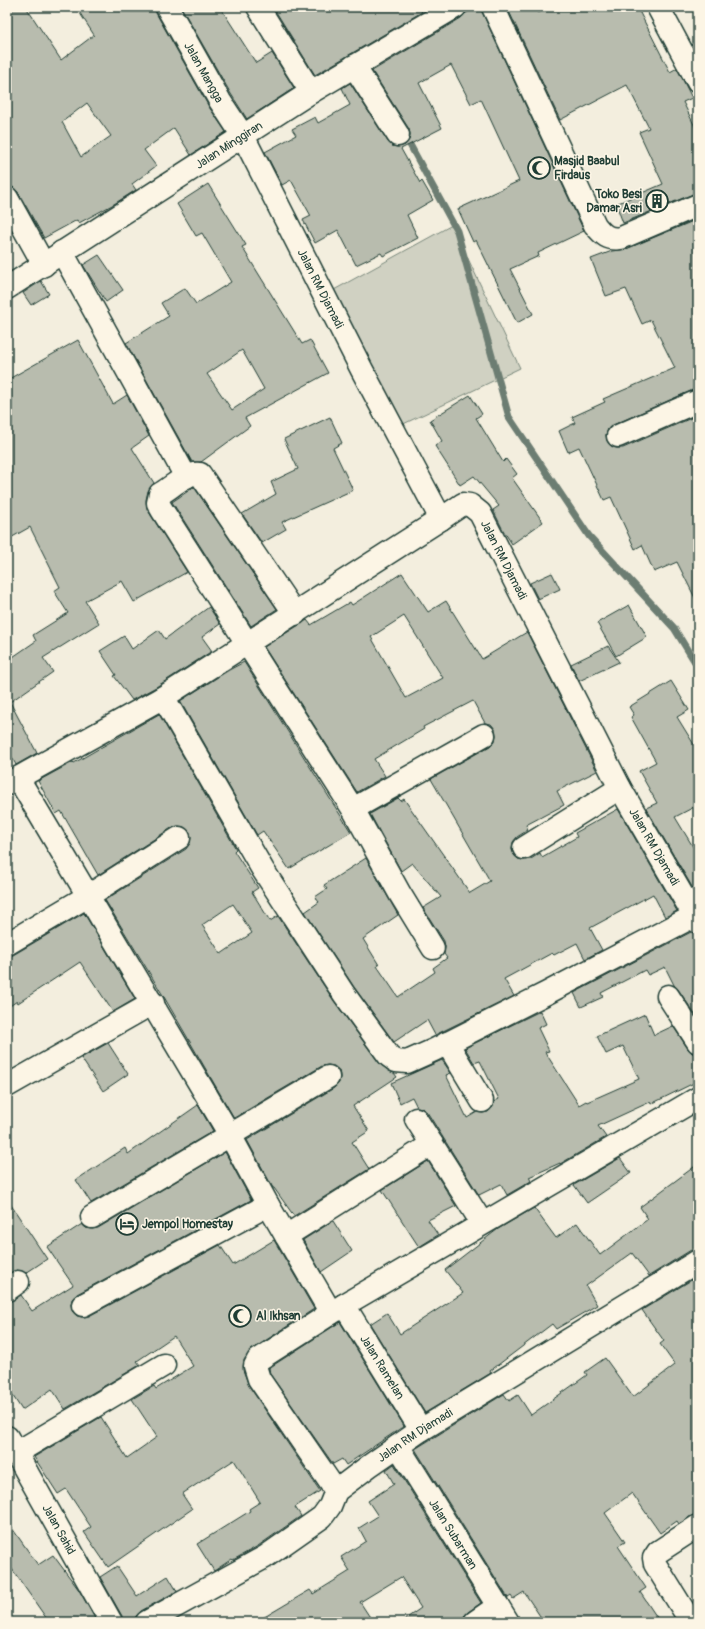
<svg xmlns="http://www.w3.org/2000/svg" width="705" height="1629" font-family="Pangolin,sans-serif">
<style>
.green{fill:#d0d1c2;stroke:#78877b}
.lines{fill:none;stroke-linecap:round;stroke-linejoin:round}
.stream{stroke:#6c7d72;stroke-width:7}
.building{fill:#b8bcae;stroke:#1f3d34;fill-rule:evenodd}
.minor-casing{stroke:#1f3d34;stroke-width:25}
.major-casing{stroke:#1f3d34;stroke-width:25}
.minor{stroke:#fcf5e5;stroke-width:22}
.major{stroke:#fcf5e5;stroke-width:22}
.labels{text-anchor:middle;dominant-baseline:central;stroke-width:3;stroke-linejoin:round;paint-order:stroke}
.street-label{font-size:12px;fill:#1f3d34;stroke:#fcf5e5}
.poi-label{font-size:12px;font-weight:bold;fill:#1f3d34;stroke:#fcf5e5;text-anchor:start}
</style>
<rect width="100%" height="100%" fill="#f3eede"/>
<filter id="ink" filterUnits="userSpaceOnUse"><feTurbulence type="fractalNoise" baseFrequency=".025" numOctaves="2"/><feDisplacementMap in="SourceGraphic" scale="8" xChannelSelector="R" yChannelSelector="G"/><feConvolveMatrix kernelMatrix="1 2 1 2 8 2 1 2 1" color-interpolation-filters="sRGB"/></filter>
<g filter="url(#ink)">
<path class="green" d="M452 225 520 368 393 429 323 296Z"/>
<g class="lines">
<path class="stream" d="M403 132 457 231 509 417 589 536 674 628 698 667"/>
</g>
<path class="building" d="M7 7H26L61 60 94 35 76 7H155L156 13 209 107 226 132 191 155 174 128 144 150 156 166 132 184 136 190 114 204 79 223 77 220 44 238 18 192 13 187 7 186ZM87 103 111 136 81 157 62 122Z
M181 7H220L256 63 272 53 294 88 247 119 231 94Z
M273 7H419L422 12 315 75Z
M476 7H481L482 12 584 231 538 253 539 256 510 269 533 314 517 323 476 240 473 242 458 209 519 181 481 99 471 104 451 65 419 83 442 128 401 149 420 183 422 181 433 200 407 215 418 238 383 256 381 253 356 265 338 230 315 243 303 220 311 216 291 180 282 185 265 152 296 135 292 129 315 117 318 123 350 105 342 88 350 83 388 142 392 146 398 147 405 145 409 140 410 134 409 129 372 71 461 18 466 13Z
M507 7H535L538 13 549 7H637L670 72 677 68 692 98 683 102 698 133V193L693 194 623 223 616 204 663 184 639 132 649 128 627 85 560 120Z
M208 184 246 245 242 247 302 344 310 340 328 373 245 418 250 426 201 462H192L126 343 169 316 161 303 185 288 196 304 231 282 202 233 196 236 177 204ZM242 350 264 389 232 410 207 374Z
M698 219V389L693 390 613 425 608 429 606 435 607 441 611 446 617 448H623L698 415V604L677 562 654 572 642 545 635 549 611 497 604 500 579 447 568 452 559 431 575 423 572 417 605 402 603 399 675 368 651 320 642 324 626 289 606 296 591 259 612 251 626 249Z
M99 255 123 290 106 302 83 265Z
M41 281 49 294 31 305 23 293Z
M78 340 113 404 127 395 149 436 132 448 154 483 148 491 146 500 147 509 187 572 134 602 122 581 85 601 99 623 43 658 53 672 10 702 37 753 16 765 7 748V661L36 641 33 635 68 613 54 591 60 587 30 527 7 540V380Z
M470 395 482 414 476 418 503 462 506 459 517 474 512 478 543 522 512 544 503 530 493 510 499 506 474 476 460 485 435 446 442 441 430 420Z
M330 417 342 443 333 448 353 490 282 522 286 529 262 543 242 514 276 494 271 482 298 469 284 439Z
M194 487 277 609 251 626 172 502Z
M402 573 428 612 446 601 482 659 527 632 597 771 557 791 564 805 526 825 528 830 517 837 513 842 512 849 514 855 518 859 524 860 531 859 540 853 542 857 577 837 575 833 618 809 677 911 665 917 653 894 590 928 602 950 585 959 577 943 554 955 552 953 504 979 514 996 435 1035 427 1020 394 1042 354 987 305 912 319 902 315 897 327 889 324 885 366 858 398 915 363 939 379 965 377 966 398 997 435 972 433 968 447 958 444 954 445 947 444 941 423 908 441 897 412 863 401 871 370 814 398 798 401 801 404 799 470 893 490 881 431 779 490 746 495 741 496 735 495 729 491 724 485 723 473 701 423 727 424 729 374 759 385 776 357 792 264 647 307 620 311 625 350 602 352 605ZM404 616 443 678 406 698 371 637Z
M552 573 560 589 538 599 530 583Z
M629 605 647 637 616 656 597 623Z
M209 607 220 624 202 637 212 651 156 687 132 700 114 676 116 675 100 651 124 636 132 649 159 630 165 639Z
M608 646 619 662 579 681 571 664Z
M244 662 351 832 289 869 263 831 257 835 180 701 229 670Z
M671 681 689 710 677 717 698 751V805L675 817 698 855V897L646 808 657 803 639 771 656 762 631 717 634 715 629 707Z
M159 714 236 849 234 851 258 888 252 892 270 921 278 916 334 1001 379 1063 389 1071 394 1073 397 1077 353 1106 369 1131 352 1142 369 1169 294 1216 274 1188H273L247 1140 334 1088 339 1083 340 1077 339 1070 334 1066 328 1065 322 1066 234 1118 164 997 105 900 186 849 190 843 191 837 190 832 184 827 178 826 173 827 98 875 61 811 56 814 38 781 73 762 74 763ZM233 904 252 933 221 954 202 925Z
M84 913 135 999 113 1012 80 962 18 1003 17 1001 7 1008V957L13 955Z
M691 932 698 934V1019L678 989 674 985 665 967 648 975 645 970 601 993 603 997 581 1007 574 993Z
M540 1011 546 1024 538 1028 549 1051 545 1052 579 1105 586 1101 587 1102 639 1079 623 1046 606 1054 597 1036 645 1014 654 1035 673 1026 688 1049 692 1053 698 1054V1081L651 1104 650 1102 598 1126 606 1137 560 1164V1163L529 1177 531 1181 507 1195 501 1184 479 1195 427 1112 422 1108 417 1107 412 1097 400 1103 391 1083 442 1060 451 1073 446 1075 467 1118 477 1112 483 1113 488 1112 493 1107 494 1102 499 1099 480 1061 474 1063 465 1048Z
M108 1043 128 1074 103 1091 81 1058Z
M198 1105 213 1131 91 1203 76 1180 125 1148 128 1154Z
M225 1152 251 1200 77 1294 72 1299 71 1304 72 1311 77 1316 83 1317 89 1316 220 1245 233 1265 274 1240 314 1309 251 1350 244 1360 243 1370 249 1386 320 1491 295 1507 301 1516 258 1546 233 1560 232 1559 214 1571 197 1544 250 1511 249 1509 260 1502 234 1460 182 1494 192 1509 108 1567 84 1532 91 1527 66 1489 58 1494 34 1457 101 1417 127 1458 157 1437 132 1399 154 1386 156 1389 193 1366 174 1336 137 1361 140 1365 65 1409 52 1389 22 1410 7 1387V1302L14 1300 21 1295 32 1311 73 1285 47 1247 82 1224 86 1228 92 1229 98 1228Z
M620 1158 631 1173 587 1203 574 1185Z
M428 1161 456 1206 428 1220 438 1235 419 1247 382 1190Z
M698 1164V1249L691 1250 649 1276 632 1253 586 1286 597 1305 556 1329 552 1324 490 1371 491 1373 425 1413 370 1324 387 1313 400 1334 463 1293 445 1270 498 1229 534 1208 556 1238 577 1223 600 1255 648 1219 640 1207Z
M7 1199 47 1259 26 1273 17 1270 7 1275Z
M333 1221 352 1251 321 1272 303 1240Z
M698 1276V1514L691 1516 679 1524 677 1521 660 1533 632 1493 605 1513 625 1542 618 1546 646 1588 640 1592 660 1622H544L524 1592 513 1599 511 1596 508 1598 415 1449 504 1394 509 1401 518 1395 531 1415 587 1375 585 1372 605 1358 633 1397 675 1365 660 1344 664 1341 642 1310Z
M340 1322 404 1426 346 1465 342 1459 333 1464 270 1374 269 1368Z
M394 1464 481 1603 468 1612 464 1616 463 1622H401L421 1608 401 1577 360 1602 373 1622H256L310 1590 313 1594 350 1571 341 1557 366 1541 359 1528 378 1516 368 1501 394 1484 386 1470Z
M7 1521 38 1565 53 1555 79 1590 97 1622H49L7 1562Z
M117 1566 137 1596 168 1576 177 1591 141 1611 136 1616 135 1622H123L122 1616 100 1577Z"/>
<g class="lines">
<g class="minor-casing">
<g id="minor">
<path id="s1" d="M167 7 220 101 243 136 362 370 441 519 463 504 470 505 480 513 620 788 698 922"/>
<path d="M258 7 311 92"/>
<path d="M493 7 595 225C603 235 608 240 621 238L698 205"/>
<path d="M354 66 398 135"/>
<path d="M7 198 44 265"/>
<path d="M62 252 186 477"/>
<path id="s2" d="M7 288 311 92 455 7"/>
<path d="M618 436 698 401"/>
<path d="M295 614 200 474C188 471 171 488 160 494L158 503 162 510 353 809 484 735"/>
<path d="M162 698 169 707 263 870 344 994 389 1056 396 1061 407 1062 434 1050 547 993 694 916"/>
<path d="M18 778 230 1135 268 1205 331 1313"/>
<path d="M7 784 162 698 441 519"/>
<path d="M353 809 400 894 433 948"/>
<path d="M524 848 620 788"/>
<path d="M7 944 88 896 179 838"/>
<path d="M668 996 698 1042"/>
<path d="M447 1043 482 1101"/>
<path d="M7 1086 153 1003"/>
<path d="M416 1119 482 1223"/>
<path d="M92 1217 328 1077"/>
<path d="M286 1236 432 1144"/>
<path d="M7 1290 18 1282"/>
<path d="M83 1305 268 1205"/>
<path id="s3" d="M344 1305 421 1430"/>
<path id="s4" d="M7 1437 111 1622"/>
<path id="s5" d="M398 1446 508 1622"/>
<path d="M16 1453 164 1365"/>
<path d="M336 1491 259 1379 255 1366 258 1360 344 1305 698 1098"/>
<path id="s6" d="M147 1622 265 1557 322 1517 330 1506 336 1491 369 1466 421 1430 698 1261"/>
<path d="M475 1622 498 1606"/>
<path d="M691 1622 655 1564 654 1558 658 1552 698 1526"/>
</g>
</g>
<g class="major-casing">
<path id="major" d="M658 7 698 82"/>
</g>
<use href="#minor" class="minor"/>
<use href="#major" class="major"/>
</g>
</g>
<defs>
<g id="mosque-ring" transform="scale(1.15)"><circle r="9.5" fill="#fcf5e5" stroke="#1f3d34" stroke-width="1.5"/><path d="M3.5-4.9A6 6 0 1 0 3.5 4.9A5 5 0 1 1 3.5-4.9Z" fill="#1f3d34"/></g>
<g id="building-ring" transform="scale(1.15)"><circle r="9.5" fill="#fcf5e5" stroke="#1f3d34" stroke-width="1.5"/><path d="M-4-6H4V6H1V3H-1V6H-4ZM-2.5-4.3h1.7v1.8h-1.7ZM.8-4.3h1.7v1.8H.8ZM-2.5-1h1.7V.8h-1.7ZM.8-1h1.7V.8H.8Z" fill="#1f3d34"/></g>
<g id="hotel-ring" transform="scale(1.15)"><circle r="9.5" fill="#fcf5e5" stroke="#1f3d34" stroke-width="1.5"/><path d="M-6-4.5h1.5V1H6V5H4.5V3h-9V5H-6ZM-4 0a1.8 1.8 0 1 1 3.6 0ZM.5 0V-2.5h3Q6-2.5 6 0Z" fill="#1f3d34"/></g>
</defs>
<g fill-rule="evenodd">
<use href="#mosque-ring" x="539" y="168"/>
<use href="#building-ring" x="657" y="201"/>
<use href="#hotel-ring" x="127" y="1224"/>
<use href="#mosque-ring" x="240" y="1316"/>
</g>
<g class="labels">
<g class="street-label">
<text stroke="none"><textPath href="#s1" startOffset="75">Jalan Mangga</textPath></text>
<text stroke="none"><textPath href="#s2" startOffset="264">Jalan Minggiran</textPath></text>
<text stroke="none"><textPath href="#s1" startOffset="321">Jalan RM Djamadi</textPath></text>
<text stroke="none"><textPath href="#s1" startOffset="680">Jalan RM Djamadi</textPath></text>
<text stroke="none"><textPath href="#s1" startOffset="1004">Jalan RM Djamadi</textPath></text>
<text stroke="none"><textPath href="#s3" startOffset="73">Jalan Ramelan</textPath></text>
<text stroke="none"><textPath href="#s6" startOffset="331">Jalan RM Djamadi</textPath></text>
<text stroke="none"><textPath href="#s4" startOffset="106">Jalan Sahid</textPath></text>
<text stroke="none"><textPath href="#s5" startOffset="104">Jalan Subarman</textPath></text>
</g>
<g class="poi-label">
<text x="554" y="161">Masjid Baabul<tspan x="554" dy="14">Firdaus</tspan></text>
<text x="642" y="194" text-anchor="end">Toko Besi<tspan x="642" dy="14">Damar Asri</tspan></text>
<text x="142" y="1224">Jempol Homestay</text>
<text x="256" y="1316">Al Ikhsan</text>
</g>
</g>
<rect width="705" height="1629" fill="none" stroke="#fcf5e5" stroke-width="24"/>
<rect x="12" y="12" width="681" height="1605" fill="none" stroke="#1f3d34" stroke-width="1.5" filter="url(#ink)"/>
</svg>
